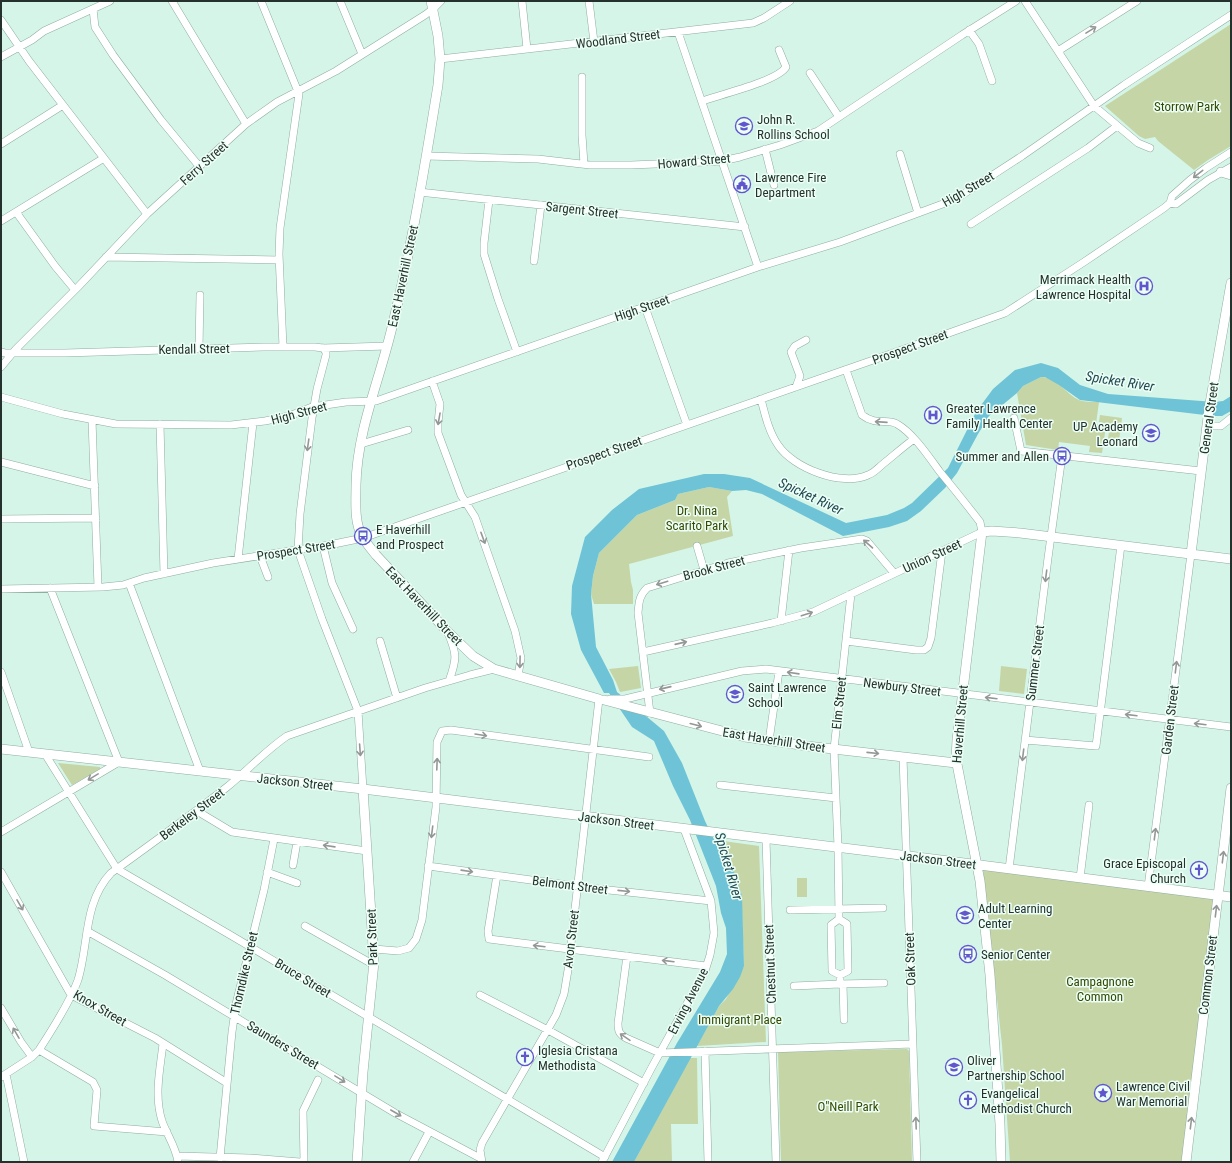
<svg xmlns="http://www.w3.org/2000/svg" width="1232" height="1163" font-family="'Roboto Condensed',sans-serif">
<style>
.green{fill:#c5d5a6}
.water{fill:#6ec3d6}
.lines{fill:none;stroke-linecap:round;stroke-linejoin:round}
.minor-casing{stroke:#8fada1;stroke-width:8}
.major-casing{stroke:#8fada1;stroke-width:10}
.minor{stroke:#fff;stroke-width:7}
.major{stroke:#fff;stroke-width:9}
.oneway{stroke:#929896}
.labels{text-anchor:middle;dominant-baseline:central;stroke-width:3;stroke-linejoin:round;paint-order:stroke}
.street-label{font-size:13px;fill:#25312c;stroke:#ecfff7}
.park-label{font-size:13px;fill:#374800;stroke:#ecfff7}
.poi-label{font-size:13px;fill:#25312c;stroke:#ecfff7;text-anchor:start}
.water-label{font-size:14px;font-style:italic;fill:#224952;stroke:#ecfff7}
</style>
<rect width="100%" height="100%" fill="#d5f5e8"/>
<path class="green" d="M1231 24V146L1208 160 1194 170 1158 141 1155 137 1145 139 1139 136 1105 106Z
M1041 377C1056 376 1066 394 1079 400 1084 402 1093 402 1099 402L1096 424 1106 426 1102 453 1089 452 1090 446 1059 442 1058 450 1026 445 1017 393 1023 386Z
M1100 415 1122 418 1119 441 1108 439 1110 424 1099 422Z
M709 487 732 491 727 497 733 536 629 564 631 582 633 590V604H594L591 594 593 576 599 553 637 515 675 500 678 494Z
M638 666 641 688 620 692 616 682 609 669Z
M1001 666 1027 669 1024 694 999 691Z
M58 763 100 767V769L72 785Z
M716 840 759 846 766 1042 697 1046 719 1006 726 999 744 966 742 912 732 866 721 854Z
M983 868 1214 899 1183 1162H1010L1002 1045Z
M797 878H807V897H797Z
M907 1049 909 1051 912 1162H781L778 1052Z
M690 1058H697L698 1124H671L672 1162H634Z"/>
<path class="water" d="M1041 363 1058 368 1080 385 1108 394 1215 402 1223 401 1231 396V411L1222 416H1213L1080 400 1059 385 1045 377H1041L1023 386 1017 393 989 416 978 434 957 473 945 488 921 511 907 521 889 527 843 536 762 494 746 490 732 491 709 487 678 494 675 500 637 515 599 553 593 576 591 594 596 647 613 680 617 692 664 731 682 763 705 821 721 854 732 866 742 896 744 966 740 977 733 989 719 1006 706 1030 634 1162H612L677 1043 720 972 727 954 726 928 721 913 716 886 690 820 673 786 654 741 632 727 609 693H604L581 650 571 614 572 586 585 537 612 510 639 489 704 474H724L750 478 846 523 887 515 904 508 912 503 948 468 976 412 993 389 1015 370Z"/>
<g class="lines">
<g class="minor-casing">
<path id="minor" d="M172 1 246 124
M261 1 299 94 280 228 279 254 283 347
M340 1 362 54
M522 1 527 49
M589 1 594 42
M1025 1 1094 106 1138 143 1150 148
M93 9 95 27 113 55 161 120 199 166
M1 20 29 61 147 214
M969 30 979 44 992 81
M678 32 758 267
M1058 51 1137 1
M1 57 32 40 44 31 110 1
M440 59 753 23 764 18 790 1
M810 73 839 117
M582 77V135L584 164
M702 101C719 95 778 81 786 67L779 50
M1 144 63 105
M765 149 774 185
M900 154 918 213
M426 156 538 159 590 165H631L705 162 722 161 740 157 780 145 818 131 962 35 1016 1
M419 192 745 227
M489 200 484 243V254L498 299 517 352
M1170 203 1176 204 1208 180 1231 167
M16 212 55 266 75 290
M1 221 104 158
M971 224 1088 148 1117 126
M106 257 279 260
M534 261 541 205
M645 307 687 425
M323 348 326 352V355L317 389 312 418 300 514 298 550 322 619 358 711 363 789
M199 349 200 295
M1 352 5 353H65L264 347H315L323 348 387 346
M1 367 16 349 78 287 147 214 246 124 277 102 336 71 425 15 433 9 441 1
M432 381 440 404 438 423V433L461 495 475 517 515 631 521 658 518 676
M796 387 800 376 791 352 795 346 806 340
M1 397 63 414 116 424 231 425 265 421 289 416 312 407 346 402 376 401 758 267 840 242 948 202 962 195 1022 156 1124 85 1231 15
M761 399C765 415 769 432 778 445 793 468 842 487 868 475 874 473 878 468 883 464 893 456 903 447 914 439
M1014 418 1021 451 1201 471
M92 420 98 587
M160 424 164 574
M1207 426H1221L1231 418
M361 444 408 430
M1 462 95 486
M1 519 96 518
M323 546 332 583 353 629
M697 546 704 570
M260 556 268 577
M238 559 253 423
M129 583 200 771
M1 589 103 587 123 585 144 578 213 563 329 545 363 538 879 358 1005 313 1084 262 1164 208 1170 203 1172 196 1190 180 1206 168 1231 152
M781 621 789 550
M448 633C457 654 457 659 449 681
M380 641 397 698
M846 641 916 650H924L928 647 931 638 942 551
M643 652 772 623 813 612 982 532 980 522 973 513C962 499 951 485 940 472 929 457 913 433 897 424 888 418 876 426 862 415L846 370
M1 672 29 752
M610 699H625L742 671 766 669 1231 727
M650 713 638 613C639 602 639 596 647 588L728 563 801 548 862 539 867 541 894 573
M1025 740 1096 746 1121 545
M769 741 779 671
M45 754 117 869 232 936 605 1157
M903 757 917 1162
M720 785 836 798
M197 811 232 832 367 851
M1 832 119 762 50 588
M766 839 776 1162
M293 865 297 842
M428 866 590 888 711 901
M1009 869 1048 558 1062 456
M1 872 71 995 155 1038 227 1083
M267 872 297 883
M497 875 488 931 489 939 706 966
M1080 878 1089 805
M1148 887 1191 554
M790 910 883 908
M839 919 847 924 848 971 840 975 832 971 831 925 839 919 838 847 834 749 851 594
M305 926 374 965
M87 931 165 975 395 1113 480 1158
M374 949 398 951 409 948 416 939 422 920 436 807 437 742 442 731 451 730 649 757
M627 956 618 1023C618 1031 619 1034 626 1038L660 1053 913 1044
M840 984 884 983
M843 984 844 1020
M794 986 840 984V975
M480 995 548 1030 644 1083
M1 1008 21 1042 32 1057
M163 1044C160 1069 154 1096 162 1121 167 1135 176 1147 178 1162
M39 1050 93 1082 97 1090 94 1126 167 1132
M705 1051 708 1162
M6 1074 24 1162
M1 1077 32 1057 39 1050C52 1030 70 1002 78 980 89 944 83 903 111 873 150 845 189 817 227 787 247 771 265 751 287 736L425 688 470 675 494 669
M177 1156 250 1158 300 1162
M220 1158 232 1032 236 1004 264 890 274 839
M304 1162 303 1111 318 1080
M413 1162 429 1132
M482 1162 480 1150 482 1143 556 1015 564 994 568 970 599 699
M602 1162 652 1067 705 971 710 955 714 933 711 901 684 829"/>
</g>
<g class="major-casing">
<path id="major" d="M431 1 438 36 440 59 438 85C425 165 412 245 393 323 381 377 357 429 356 485 356 501 354 522 362 536 366 543 371 549 376 555L447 631 473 656 494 669 599 699
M1221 172 1231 175
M1191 554 1209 409 1231 283
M604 700 745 737 807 746 956 763
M1 749 363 789 917 857 1231 897
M357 1162 363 1072 374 962 363 789
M1001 1162 1000 1124 990 975 980 881 956 759 957 740 982 532 992 531 1020 533 1231 559
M1186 1162 1231 788"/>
</g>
<use href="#minor" class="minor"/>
<use href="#major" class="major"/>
</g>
<defs><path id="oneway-shaft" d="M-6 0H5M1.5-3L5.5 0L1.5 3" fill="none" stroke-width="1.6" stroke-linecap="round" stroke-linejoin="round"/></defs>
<g class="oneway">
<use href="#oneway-shaft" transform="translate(1091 30) rotate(-32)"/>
<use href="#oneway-shaft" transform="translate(1198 174) rotate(142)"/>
<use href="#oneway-shaft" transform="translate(439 419) rotate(100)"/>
<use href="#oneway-shaft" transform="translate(881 422) rotate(-176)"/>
<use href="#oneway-shaft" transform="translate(308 445) rotate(98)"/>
<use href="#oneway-shaft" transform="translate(483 538) rotate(70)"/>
<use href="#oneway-shaft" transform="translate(868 544) rotate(-139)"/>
<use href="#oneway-shaft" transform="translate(1046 576) rotate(97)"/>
<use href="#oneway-shaft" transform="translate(662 583) rotate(163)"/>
<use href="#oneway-shaft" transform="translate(807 614) rotate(-18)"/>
<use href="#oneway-shaft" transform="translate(681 643) rotate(-13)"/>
<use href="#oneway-shaft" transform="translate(520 662) rotate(91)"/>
<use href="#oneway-shaft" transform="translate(1176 667) rotate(-83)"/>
<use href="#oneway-shaft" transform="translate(793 673) rotate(-172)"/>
<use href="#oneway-shaft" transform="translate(665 688) rotate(167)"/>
<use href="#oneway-shaft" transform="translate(991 698) rotate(-173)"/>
<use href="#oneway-shaft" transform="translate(1131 715) rotate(-173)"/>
<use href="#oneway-shaft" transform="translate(1200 724) rotate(-173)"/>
<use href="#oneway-shaft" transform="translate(696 725) rotate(15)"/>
<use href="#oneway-shaft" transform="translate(481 735) rotate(9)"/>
<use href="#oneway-shaft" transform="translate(360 750) rotate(86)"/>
<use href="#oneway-shaft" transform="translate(873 753) rotate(6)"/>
<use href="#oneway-shaft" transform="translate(1023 755) rotate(97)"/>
<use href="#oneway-shaft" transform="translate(437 764) rotate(-88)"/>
<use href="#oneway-shaft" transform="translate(93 777) rotate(149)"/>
<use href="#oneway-shaft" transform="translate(432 832) rotate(97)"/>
<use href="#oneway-shaft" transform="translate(1155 834) rotate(-83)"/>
<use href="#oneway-shaft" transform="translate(329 846) rotate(-172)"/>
<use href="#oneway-shaft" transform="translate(1223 857) rotate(-83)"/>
<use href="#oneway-shaft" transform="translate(467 871) rotate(8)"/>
<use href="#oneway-shaft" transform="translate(624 891) rotate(6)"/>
<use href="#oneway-shaft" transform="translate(20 905) rotate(60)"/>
<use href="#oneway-shaft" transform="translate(1216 911) rotate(-83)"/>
<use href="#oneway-shaft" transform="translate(539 946) rotate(-173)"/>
<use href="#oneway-shaft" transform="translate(668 961) rotate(-173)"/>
<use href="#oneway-shaft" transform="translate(16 1033) rotate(-120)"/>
<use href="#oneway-shaft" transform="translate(625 1037) rotate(-146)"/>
<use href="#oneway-shaft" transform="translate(340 1079) rotate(31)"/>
<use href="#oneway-shaft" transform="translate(396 1113) rotate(30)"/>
<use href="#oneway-shaft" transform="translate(916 1123) rotate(-92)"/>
<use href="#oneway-shaft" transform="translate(1191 1123) rotate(-83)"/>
</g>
<defs>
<g id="school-ring" transform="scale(0.9)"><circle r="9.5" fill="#ecfff7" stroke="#6156ce" stroke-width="1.5"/><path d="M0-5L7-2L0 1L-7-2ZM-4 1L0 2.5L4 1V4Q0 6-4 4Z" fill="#6156ce"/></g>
<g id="civic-ring" transform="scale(0.9)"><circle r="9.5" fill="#ecfff7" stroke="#6156ce" stroke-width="1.5"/><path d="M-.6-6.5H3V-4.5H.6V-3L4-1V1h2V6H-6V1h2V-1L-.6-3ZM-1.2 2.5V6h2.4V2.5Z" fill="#6156ce"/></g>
<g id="hospital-ring" transform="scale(0.9)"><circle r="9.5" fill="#ecfff7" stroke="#6156ce" stroke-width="1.5"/><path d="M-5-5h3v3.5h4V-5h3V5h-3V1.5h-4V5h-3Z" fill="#6156ce"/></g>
<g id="bus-ring" transform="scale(0.9)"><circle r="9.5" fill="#ecfff7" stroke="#6156ce" stroke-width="1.5"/><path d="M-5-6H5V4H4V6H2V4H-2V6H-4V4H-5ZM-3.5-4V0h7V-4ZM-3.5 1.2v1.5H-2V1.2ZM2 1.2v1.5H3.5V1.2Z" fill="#6156ce"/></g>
<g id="church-ring" transform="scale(0.9)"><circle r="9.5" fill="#ecfff7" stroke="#6156ce" stroke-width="1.5"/><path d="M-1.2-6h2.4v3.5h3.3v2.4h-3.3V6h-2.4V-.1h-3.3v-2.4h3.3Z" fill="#6156ce"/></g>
<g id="sight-ring" transform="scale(0.9)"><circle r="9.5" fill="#ecfff7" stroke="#6156ce" stroke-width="1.5"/><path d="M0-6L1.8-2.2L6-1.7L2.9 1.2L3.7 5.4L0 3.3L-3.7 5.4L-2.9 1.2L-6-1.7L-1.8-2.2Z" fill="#6156ce"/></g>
</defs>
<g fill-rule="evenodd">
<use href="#school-ring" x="744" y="126"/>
<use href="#civic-ring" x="742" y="184"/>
<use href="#hospital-ring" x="1144" y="286"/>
<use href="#hospital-ring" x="933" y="415"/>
<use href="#school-ring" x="1151" y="433"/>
<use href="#bus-ring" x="1062" y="456"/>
<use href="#bus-ring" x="363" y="536"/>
<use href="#school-ring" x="735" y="694"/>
<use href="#church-ring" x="1199" y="870"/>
<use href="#school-ring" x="965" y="915"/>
<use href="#bus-ring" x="968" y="954"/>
<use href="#church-ring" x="525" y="1057"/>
<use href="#school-ring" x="954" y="1067"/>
<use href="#sight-ring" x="1103" y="1093"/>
<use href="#church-ring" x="968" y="1100"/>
</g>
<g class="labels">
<g class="street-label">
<text transform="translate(618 39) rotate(-7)">Woodland Street</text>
<text transform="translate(694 161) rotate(-5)">Howard Street</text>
<text transform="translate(204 163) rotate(-42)">Ferry Street</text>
<text transform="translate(968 189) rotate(-30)">High Street</text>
<text transform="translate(582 210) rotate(6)">Sargent Street</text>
<text transform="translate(403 276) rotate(-78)">East Haverhill Street</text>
<text transform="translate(642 308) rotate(-19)">High Street</text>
<text transform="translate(910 347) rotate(-20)">Prospect Street</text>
<text transform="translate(194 349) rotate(-1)">Kendall Street</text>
<text transform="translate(299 413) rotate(-15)">High Street</text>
<text transform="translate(1209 418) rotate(-82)">General Street</text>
<text transform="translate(604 453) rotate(-19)">Prospect Street</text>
<text transform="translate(296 550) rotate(-9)">Prospect Street</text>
<text transform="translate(932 556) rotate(-25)">Union Street</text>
<text transform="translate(714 568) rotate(-15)">Brook Street</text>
<text transform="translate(424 606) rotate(46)">East Haverhill Street</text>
<text transform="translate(1035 663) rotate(-83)">Summer Street</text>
<text transform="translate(902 687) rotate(7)">Newbury Street</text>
<text transform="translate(839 703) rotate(-84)">Elm Street</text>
<text transform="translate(1170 720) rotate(-83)">Garden Street</text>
<text transform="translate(960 724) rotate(-85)">Haverhill Street</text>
<text transform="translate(774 740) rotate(9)">East Haverhill Street</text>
<text transform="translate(295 782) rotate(6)">Jackson Street</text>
<text transform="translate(192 814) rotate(-37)">Berkeley Street</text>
<text transform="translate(616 821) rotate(7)">Jackson Street</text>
<text transform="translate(938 860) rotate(7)">Jackson Street</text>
<text transform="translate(570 885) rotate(7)">Belmont Street</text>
<text transform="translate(372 937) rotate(-92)">Park Street</text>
<text transform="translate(571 939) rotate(-83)">Avon Street</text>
<text transform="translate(910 959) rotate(-92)">Oak Street</text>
<text transform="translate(770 964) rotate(-92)">Chestnut Street</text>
<text transform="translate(244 973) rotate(-77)">Thorndike Street</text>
<text transform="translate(1208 975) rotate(-83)">Common Street</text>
<text transform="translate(303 978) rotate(31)">Bruce Street</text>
<text transform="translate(688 1001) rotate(-63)">Erving Avenue</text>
<text transform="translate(100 1008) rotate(30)">Knox Street</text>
<text transform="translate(283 1045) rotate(31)">Saunders Street</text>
</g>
<g class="park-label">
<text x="1187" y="106">Storrow Park</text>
<text x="697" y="510">Dr. Nina<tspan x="697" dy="15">Scarito Park</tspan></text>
<text x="1100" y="981">Campagnone<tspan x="1100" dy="15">Common</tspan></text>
<text x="740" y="1019">Immigrant Place</text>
<text x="848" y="1106">O"Neill Park</text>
</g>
<g class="poi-label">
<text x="757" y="119">John R.<tspan x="757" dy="15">Rollins School</tspan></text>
<text x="755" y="177">Lawrence Fire<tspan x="755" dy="15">Department</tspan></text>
<text x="1131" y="279" text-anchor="end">Merrimack Health<tspan x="1131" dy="15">Lawrence Hospital</tspan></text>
<text x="946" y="408">Greater Lawrence<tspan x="946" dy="15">Family Health Center</tspan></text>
<text x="1138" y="426" text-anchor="end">UP Academy<tspan x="1138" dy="15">Leonard</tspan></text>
<text x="1049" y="456" text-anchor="end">Summer and Allen</text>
<text x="376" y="529">E Haverhill<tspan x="376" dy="15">and Prospect</tspan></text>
<text x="748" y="687">Saint Lawrence<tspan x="748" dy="15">School</tspan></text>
<text x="1186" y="863" text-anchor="end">Grace Episcopal<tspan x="1186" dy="15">Church</tspan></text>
<text x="978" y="908">Adult Learning<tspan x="978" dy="15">Center</tspan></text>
<text x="981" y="954">Senior Center</text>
<text x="538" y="1050">Iglesia Cristana<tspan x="538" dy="15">Methodista</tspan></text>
<text x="967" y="1060">Oliver<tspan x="967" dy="15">Partnership School</tspan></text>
<text x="1116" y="1086">Lawrence Civil<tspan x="1116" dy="15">War Memorial</tspan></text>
<text x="981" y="1093">Evangelical<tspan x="981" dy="15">Methodist Church</tspan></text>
</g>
<g class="water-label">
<text transform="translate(1120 381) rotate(9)">Spicket River</text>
<text transform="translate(811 496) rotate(25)">Spicket River</text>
<text transform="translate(729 866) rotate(74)">Spicket River</text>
</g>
</g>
<rect width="1232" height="1163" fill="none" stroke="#25312c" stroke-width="4"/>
</svg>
